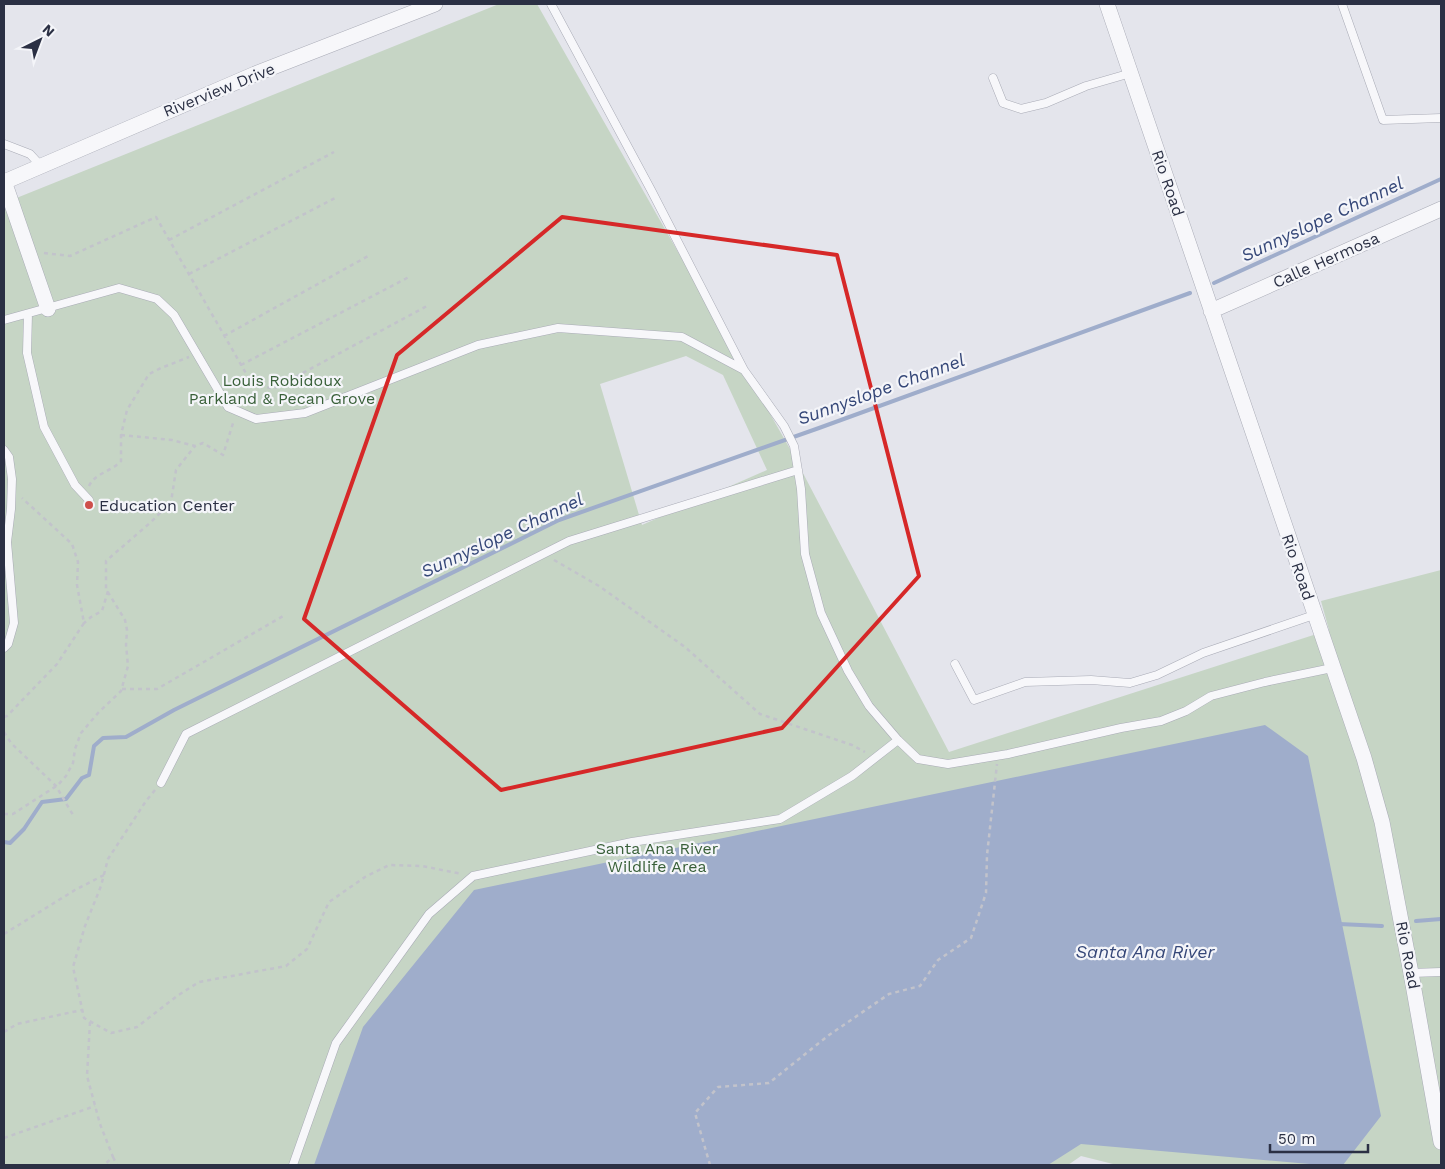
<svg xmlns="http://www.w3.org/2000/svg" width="1445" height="1169" font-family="'Work Sans',sans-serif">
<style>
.green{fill:#c6d5c5;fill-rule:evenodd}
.water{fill:#9fadcb}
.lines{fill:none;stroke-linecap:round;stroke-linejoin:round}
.stream{stroke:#9fadcb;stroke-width:4}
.service-casing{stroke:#a9abb6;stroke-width:9}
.minor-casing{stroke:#a9abb6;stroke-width:16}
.path{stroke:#c2c3cb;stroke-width:2.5;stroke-dasharray:4 4;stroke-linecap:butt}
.service{stroke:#f7f7fa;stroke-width:8}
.minor{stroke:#f7f7fa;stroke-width:15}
.marked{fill:none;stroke:#d62828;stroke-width:4;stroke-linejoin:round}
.poi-dot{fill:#ce4f4b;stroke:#f4f5f9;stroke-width:2}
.labels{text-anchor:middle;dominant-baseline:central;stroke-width:4.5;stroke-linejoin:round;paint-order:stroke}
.street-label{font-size:16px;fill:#2b3044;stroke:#f4f5f9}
.park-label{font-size:16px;fill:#396039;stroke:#f4f5f9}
.poi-label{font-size:16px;fill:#2b3044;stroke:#f4f5f9;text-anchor:start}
.water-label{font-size:18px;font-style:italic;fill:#354778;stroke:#f4f5f9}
</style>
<rect width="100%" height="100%" fill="#e4e5ec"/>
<path class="green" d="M499 4H537L794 456 949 752 1329 630 1321 601 1441 570V1165H1117L1081 1156 1068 1165H4V203ZM686 356 723 375 767 470 642 525 600 384Z"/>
<path class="water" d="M1265 725 1308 756 1381 1116 1343 1165H1321L1081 1144 1048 1165H314L363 1027 474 890Z"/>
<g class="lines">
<path class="stream" d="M1214 283 1441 179
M4 842 10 843 24 829 42 802 66 799 82 778 89 775 94 746 103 738 126 737 174 710 559 520 819 428 1190 293
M1416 921 1441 919
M1339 924 1382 926"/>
<g class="service-casing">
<path id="service" d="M551 4 651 190 744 370
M1342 4 1383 120 1441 118
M993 78 1003 103 1021 109 1046 103 1086 86 1131 73
M4 144 30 154 41 166
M28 314 27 353 44 427 75 485 89 500
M4 320 119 288 157 299 174 315 228 407 256 419 305 413 478 345 558 328 682 337 744 370 784 426 794 446 801 489 805 554 821 613 848 671 869 706 898 740 918 759 948 764 1008 754 1121 728 1161 721 1186 711 1211 696 1265 682 1332 668
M4 450 9 457 12 479 11 509 7 542 14 623 8 644 4 648
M955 664 974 700 1025 682 1091 680 1130 683 1157 675 1203 653 1314 615
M161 783 186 734 569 541 798 470
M1411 973 1441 972
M293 1165 336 1043 429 914 473 876 632 842 780 819 852 776 898 740"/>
</g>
<g class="minor-casing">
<path id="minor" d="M1107 4 1364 758 1382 822 1411 973 1441 1142
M4 181 48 309
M4 182 255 74 435 4
M1211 311 1441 209"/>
</g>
<path class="path" d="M169 240 334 152
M44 253 70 256 156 217 251 382 273 389 427 306
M189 274 337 197
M224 336 370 255
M241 365 409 277
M121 435 172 440 195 446 203 443 223 455 234 420
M89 486C95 473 111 472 121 461V435L127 410 149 374 161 368 189 357
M554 560 599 586 685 647 760 714 852 745 865 752
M83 624 91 617 102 611 108 591
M122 689H157L285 615
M4 717 7 716 57 664 84 623 77 585 78 562 72 544 22 498
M4 732 11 743 56 786 73 815
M155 790 146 801 108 859 101 886 85 926 73 967 84 1018 111 1033 137 1027 177 996 199 982 286 966 307 949 329 902 365 877 389 865 422 866 462 874
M4 814H13L58 785 66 776 73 763 75 749 81 733 98 713 121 691 128 666 126 645 127 630 125 620 106 589V561L151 522 171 502 176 470 195 446
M4 934 75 890 104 875
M90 1022 87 1076 100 1124 113 1157 104 1165
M4 1032 17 1024 82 1010
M4 1138 95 1106
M113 1157 117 1165
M710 1165 695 1113 718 1087 769 1083 829 1035 889 994 920 986 938 960 971 938 986 893 987 855 997 764"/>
<use href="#service" class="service"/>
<use href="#minor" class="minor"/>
</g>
<path class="marked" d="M562 217 837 255 919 576 782 728 501 790 304 619 397 355Z"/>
<circle class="poi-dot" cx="89" cy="505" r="5"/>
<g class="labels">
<g class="street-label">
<text transform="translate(219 90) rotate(-22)">Riverview Drive</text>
<text transform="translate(1168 183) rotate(71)">Rio Road</text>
<text transform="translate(1326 260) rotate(-24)">Calle Hermosa</text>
<text transform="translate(1298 567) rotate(71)">Rio Road</text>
<text transform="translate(1408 955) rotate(79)">Rio Road</text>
</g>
<g class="park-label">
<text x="282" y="380">Louis Robidoux<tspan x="282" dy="18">Parkland &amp; Pecan Grove</tspan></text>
<text x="657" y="848">Santa Ana River<tspan x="657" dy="18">Wildlife Area</tspan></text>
</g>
<g class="poi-label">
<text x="99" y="505">Education Center</text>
</g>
<g class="water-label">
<text transform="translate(1322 219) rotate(-25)">Sunnyslope Channel</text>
<text transform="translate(881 389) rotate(-20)">Sunnyslope Channel</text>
<text transform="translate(502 535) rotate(-25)">Sunnyslope Channel</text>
<text x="1145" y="951">Santa Ana River</text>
</g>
</g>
<rect width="1445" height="1169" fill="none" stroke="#2b3044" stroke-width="10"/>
<g transform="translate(40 40) rotate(42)" stroke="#f4f5f9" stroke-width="4" paint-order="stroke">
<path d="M0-4L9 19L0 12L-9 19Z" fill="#2b3044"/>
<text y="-8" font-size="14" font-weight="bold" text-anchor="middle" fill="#2b3044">N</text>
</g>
<path d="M1270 1144v8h98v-8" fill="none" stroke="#2b3044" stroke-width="2.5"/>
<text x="1278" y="1144" font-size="15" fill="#2b3044" stroke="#f4f5f9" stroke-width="4" paint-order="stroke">50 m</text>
</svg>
